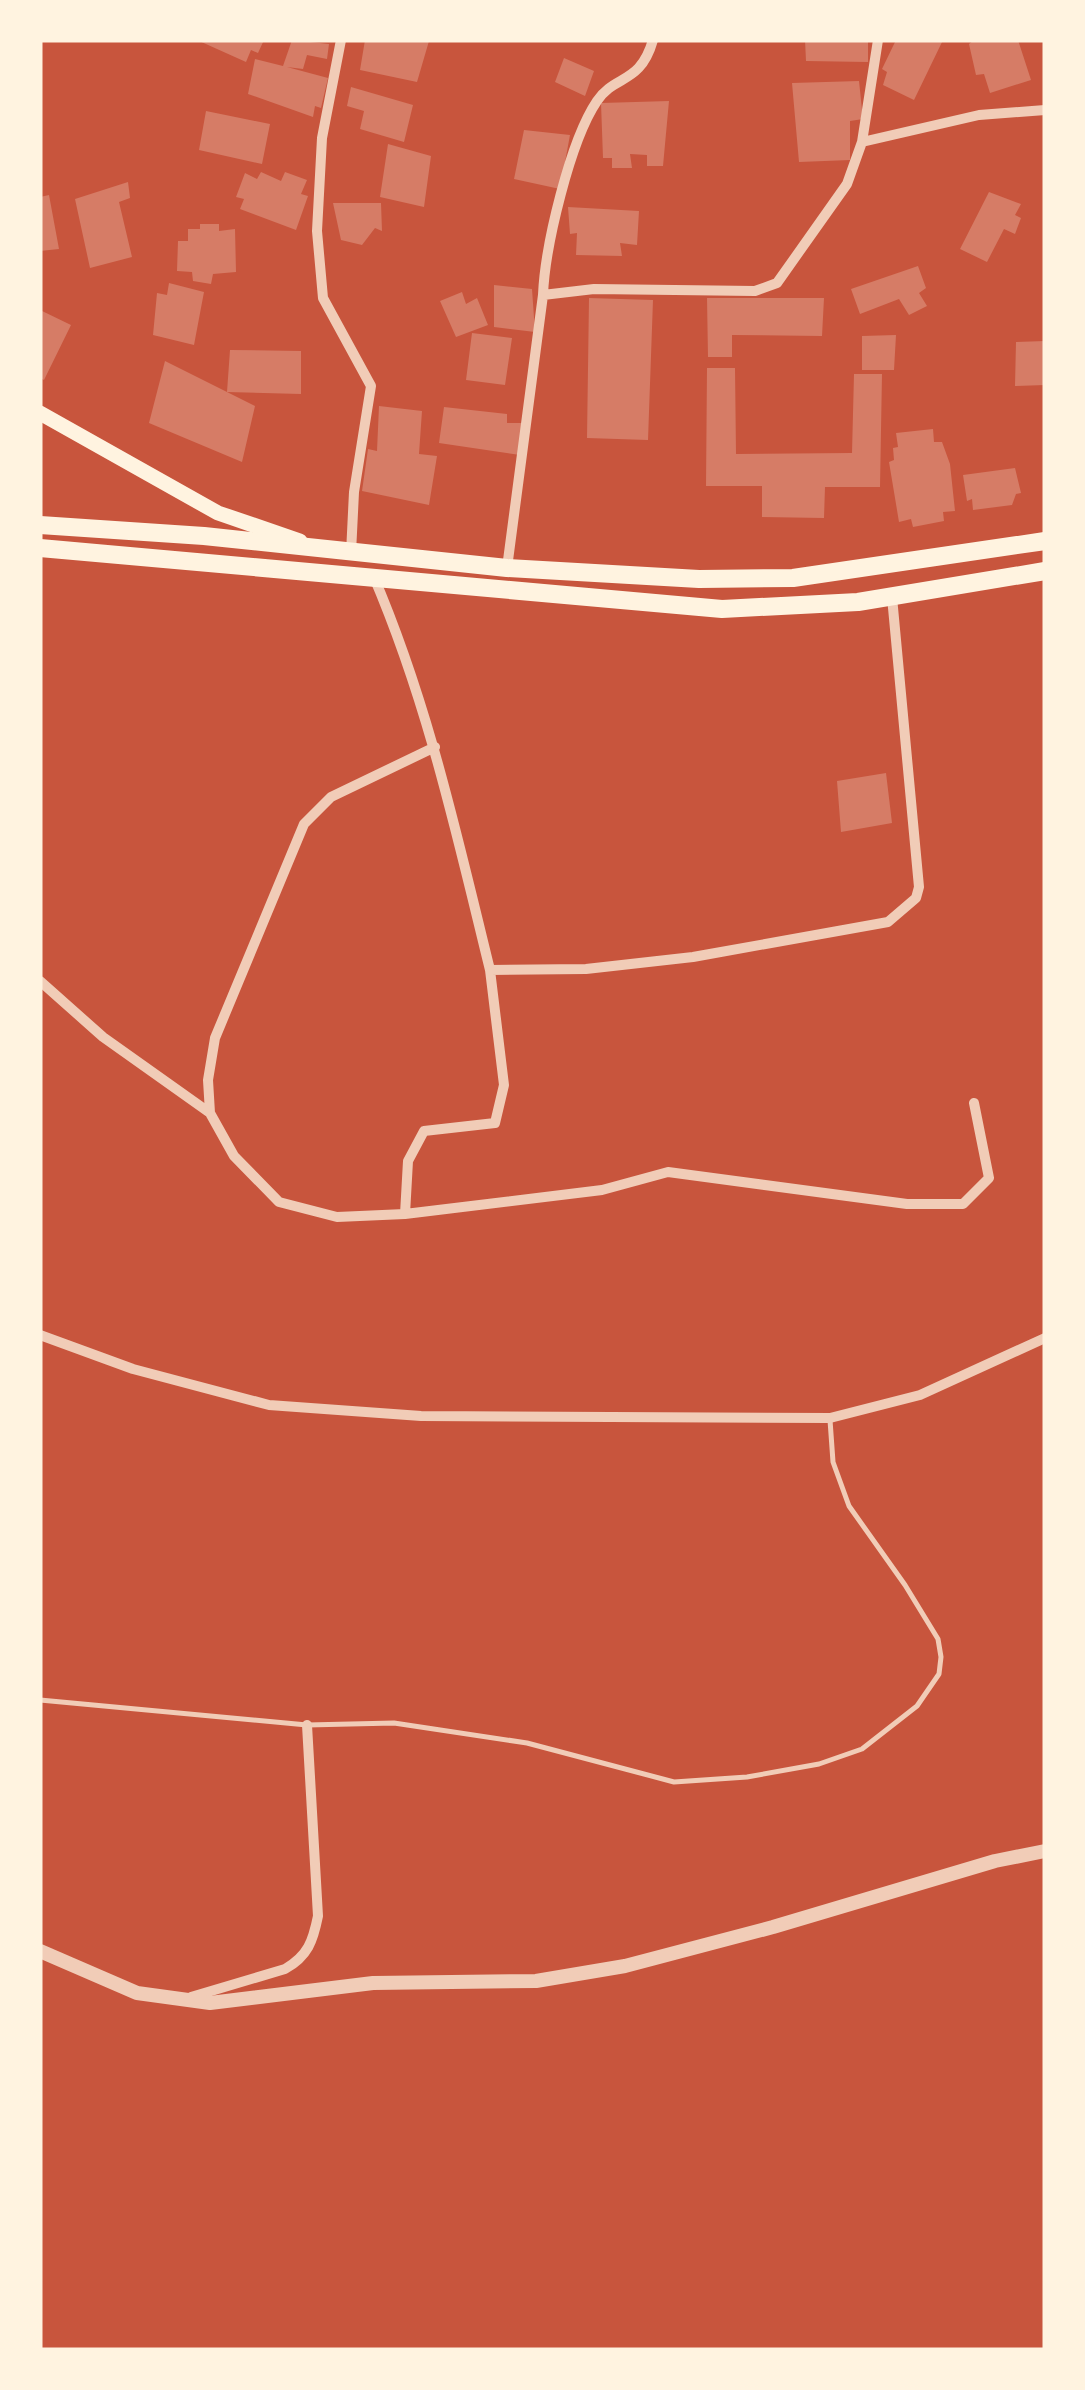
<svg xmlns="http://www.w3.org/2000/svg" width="1085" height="2390" font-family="Montserrat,sans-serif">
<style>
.building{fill:#d67c66}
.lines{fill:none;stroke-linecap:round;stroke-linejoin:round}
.service{stroke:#f1ccb7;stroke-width:5}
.minor{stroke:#f1ccb7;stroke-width:10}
.tertiary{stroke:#f1ccb7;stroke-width:14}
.secondary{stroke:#fff3e0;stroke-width:15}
.primary{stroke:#fff3e0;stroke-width:18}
</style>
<rect width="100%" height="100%" fill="#c8553d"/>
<path class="building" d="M197 40H264L258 53 251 50 246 62Z
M292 40 329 44 327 59 307 55 303 69 287 67 328 78 321 108 315 106 313 117 248 94 255 59 283 66Z
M365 40 429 41 417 82 360 70Z
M805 40H868V62L806 61Z
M896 40H943L914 100 883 85 887 72 882 69Z
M974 40H1018L1031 80 990 93 984 74 976 75 969 44Z
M564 58 594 71 585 96 555 82Z
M859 81 863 119 850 121V160L799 162 792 83Z
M351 87 413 105 404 142 360 129 364 111 347 106Z
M669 101 663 166H647V155L630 154 632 168H612V158H603L601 103Z
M206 111 270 124 262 164 199 150Z
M524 130 570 135 560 189 514 179Z
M388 144 431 156 424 207 380 197Z
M261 172 281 181 285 172 307 180 301 194 308 196 296 230 240 209 244 199 236 197 245 173 257 179Z
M128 182 130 198 119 202 132 257 90 268 75 199Z
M989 192 1021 204 1015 215 1021 218 1015 234 1004 229 987 262 960 249Z
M49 195 59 249 40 251V197Z
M333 203H381L382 231 375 228 362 245 341 240Z
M568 207 639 211 637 245 620 243 622 256 576 255 577 233 570 234Z
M200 224H219V231L235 229 236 272 213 274 211 284 193 281 192 272 177 271 178 241H188V229H200Z
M918 266 926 288 919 293 927 306 909 315 899 299 860 314 851 289Z
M169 283 204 292 194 345 153 335 157 293 167 295Z
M494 285 532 289 535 332 494 327Z
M462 292 466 304 477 298 488 325 456 337 440 301Z
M589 298 653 300 648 440 587 438Z
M707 298H824L822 336 732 335V357H708Z
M40 310 71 325 44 380 40 378Z
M472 333 512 338 505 385 466 380Z
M896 335 894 370H862V336Z
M1045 341V385L1015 386 1016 342Z
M230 350 301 351V394L227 392Z
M165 361 255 406 242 462 149 423Z
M707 368H735L736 454 852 453 854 374H882L880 487H825L824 518 762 517V486H706Z
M379 406 422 411 419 454 437 456 429 505 362 491 368 449 377 451Z
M444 407 507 414V423H524L520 455 439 443Z
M933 429 934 442H942L950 464 955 511 943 512 944 521 913 527 911 519 899 522 889 462 894 460 893 448 898 447 896 433Z
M1015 468 1021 493 1016 494 1012 505 973 510 972 499 967 501 963 475Z
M886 773 892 823 841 832 837 781Z"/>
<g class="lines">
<path class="service" d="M40 1700 307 1725 394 1723 527 1743 674 1782 747 1777 819 1764 862 1749 917 1706 939 1674 941 1657 938 1639 905 1585 849 1506 833 1462 830 1420"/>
<path class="minor" d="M341 40 322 138 317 231 323 298 371 386 354 492 351 553
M862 142 979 115 1045 110
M543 295C545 246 570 141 597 101 615 74 640 85 653 40
M507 568 543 295 594 289 755 291 777 283 847 184 862 142 878 40
M373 575C428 703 457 836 490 970L586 969 693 957 888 922 916 898 919 887 892 597
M435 747 331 797 304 824 215 1038 208 1080 210 1113 234 1156 279 1202 337 1217 405 1214 602 1190 668 1172 907 1204H963L989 1178 974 1103
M40 981 103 1037 210 1113
M405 1214 408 1161 424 1131 495 1123 504 1085 490 970
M40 1335 133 1369 269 1405 421 1416 830 1418 920 1395 1045 1338
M191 1997 285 1969C308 1956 313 1941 318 1916L307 1725"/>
<path class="tertiary" d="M40 1951 137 1993 210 2003 373 1983 536 1981 625 1966 773 1927 995 1861 1045 1851"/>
<path class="secondary" d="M40 413 218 513 300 541"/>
<path class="primary" d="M40 525 204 536 507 568 699 579 793 578 1045 541
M40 548 722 609 858 602 1045 571"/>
</g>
<rect width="1085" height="2390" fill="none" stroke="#fff3e0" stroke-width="85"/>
</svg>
